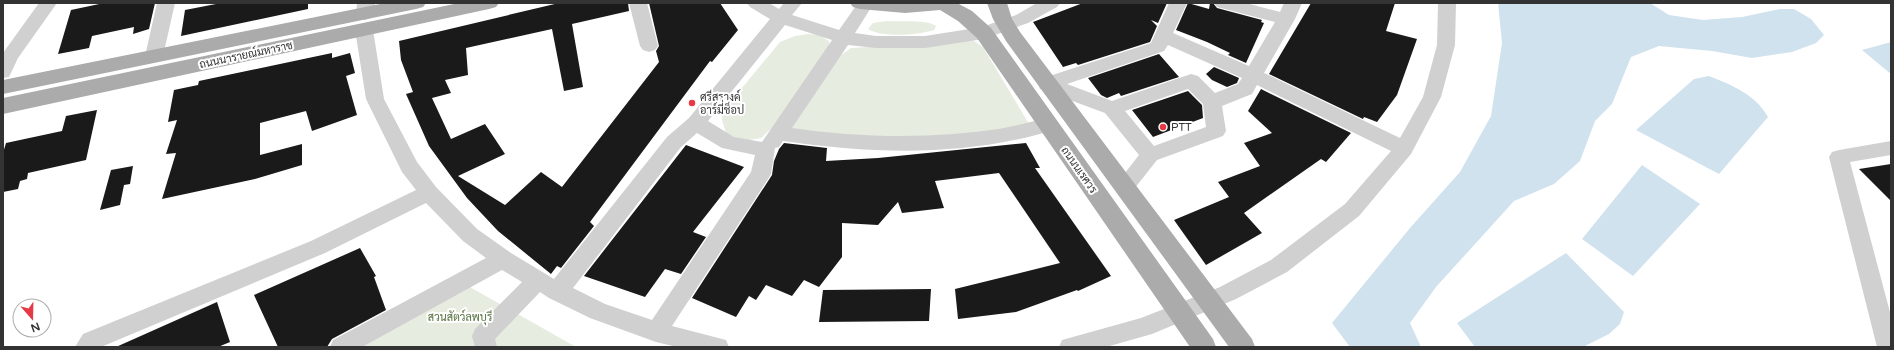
<svg xmlns="http://www.w3.org/2000/svg" width="1894" height="350" font-family="'Varela Round',Sarabun,sans-serif">
<style>
.green{fill:#e6ecdf}
.water{fill:#cfe2ee}
.building{fill:#1a1a1a}
.lines{fill:none;stroke-linecap:round;stroke-linejoin:round}
.minor{fill:#d0d0d0;fill-rule:evenodd}
.major{fill:#ababab;fill-rule:evenodd}
.poi-dot{fill:#e63946;stroke:#fff;stroke-width:1.5}
.labels{text-anchor:middle;dominant-baseline:central;stroke-width:4;stroke-linejoin:round;paint-order:stroke}
.street-label{font-size:11px;fill:#333;stroke:#fff}
.poi-label{font-size:11px;fill:#333;stroke:#fff;text-anchor:start}
.park-label{font-size:11px;fill:#56703f;stroke:#fff}
</style>
<rect width="100%" height="100%" fill="#fff"/>
<path class="green" d="M886 21C898 22 928 19 936 26L934 30C918 35 883 38 868 29L873 23Z
M808 34 819 35 829 41V55L775 125 761 138 743 141 726 133 722 120V112L780 42 795 36Z
M966 41H974L983 47 1029 124 989 132 881 140 790 128 840 56 851 48Z
M461 282 576 347H346Z"/>
<path class="water" d="M1498 3H1650L1669 15 1703 20 1742 17 1780 9H1794L1811 19 1824 35 1816 43 1792 52 1752 58 1712 51 1659 46 1631 57 1612 104 1595 121 1580 161 1554 184 1514 201 1436 287 1410 323 1421 347H1350L1332 323 1410 228 1460 172 1491 116 1502 43Z
M1891 42V74L1862 50Z
M1709 76C1732 85 1756 95 1768 117L1719 174 1636 130 1694 79Z
M1642 165 1700 204 1633 276 1582 239Z
M1566 253 1624 312 1620 324 1609 334 1583 347H1475L1457 323Z"/>
<path class="building" d="M104 3H155L149 29 133 34 134 27 92 36 89 48 58 54 71 10Z
M221 3H308V9L181 36 185 10Z
M559 3H628L629 11 572 24 583 87 564 91 552 29 466 48 468 75 445 80 451 93 432 98 451 139 485 124 505 154 458 176 505 205 541 172 562 187 659 62 656 51 659 46 649 3H720L738 30 712 62 710 61 590 222 594 226 561 268 557 266 551 274 498 231 467 198 429 146 406 94 413 92 401 60 399 41Z
M1083 3H1167L1158 23 1151 20 1157 26 1150 42 1078 65 1076 63 1063 67 1033 22Z
M1188 3 1209 9 1210 3H1213L1217 8 1262 20 1261 22 1264 23 1246 63 1228 55 1230 53 1207 42 1176 30Z
M1311 3H1395L1386 31 1417 39 1397 95 1377 122 1364 117 1363 119 1269 74Z
M332 53V58L350 53 355 73 346 76 357 115 312 131 306 111 260 123V155L302 144V165L255 179 162 199 176 153 166 154 177 120 168 122 174 90 198 85 199 81Z
M1159 54 1179 77 1121 96 1119 93 1107 98 1101 95 1088 78Z
M1214 67 1239 78 1237 83 1227 87 1212 80 1206 74Z
M1261 89 1351 133 1326 162 1321 159 1244 213 1262 233 1206 265 1174 220 1229 197 1218 182 1260 166 1244 143 1272 133 1248 111Z
M1188 91 1202 105 1203 118 1153 137 1132 110Z
M97 110 86 160 28 173 27 179 20 181 18 189 3 192V153L6 143 62 131 66 116Z
M784 143 827 148 826 161 878 158 1026 143 1040 168H1035L1111 276 1078 291 1077 290 1016 312 958 319 955 289 1060 263 999 173 935 181 944 208 902 213 898 202 878 225 842 223V257L819 287 804 280 792 296 766 285 756 300 749 296 736 317 692 298 772 175 774 161 779 149Z
M686 145 744 167 693 232 706 237 681 274 665 269 645 297 584 276Z
M1891 164V201L1859 169Z
M133 166 130 184 124 185 120 205 100 210 111 170Z
M360 248 376 276 374 277 386 310 332 339 327 347H278L254 295Z
M931 289 929 321 819 322 823 290Z
M217 302 230 342 218 347H116Z"/>
<g class="lines">
<path class="minor" d="M39 3H57L18 58 9 77 3 78V53Z
M157 3H175L163 56 160 60 154 62 148 60 145 56Z
M357 3H375L374 14 371 18 365 20 359 18 356 14Z
M629 3H647L658 46 655 50 649 52 643 50 640 46Z
M747 3H769L779 9 784 3H802L792 15 839 30 858 3H874L855 33 876 36H925L982 27 1016 15 1037 3H1060L1057 7 1028 23 984 39 925 48H876L848 45 792 128C860 138 931 139 999 129 1015 126 1031 122 1047 118L1054 120 1057 125 1054 130C966 157 873 154 783 141L779 147 775 148 771 174 768 179 672 326 726 340 729 347H677L656 342 590 318 549 298 540 292 495 339 497 347H475L472 336 475 329 522 282 502 270 362 347H330L333 340 486 258 463 241 426 203 325 253 101 347H75L83 334 311 241 416 190 402 172 366 99 355 30 358 26 364 24 370 26 373 30 384 99 417 162 436 187 477 229 511 253 554 279 667 137 689 118 770 19 750 7ZM785 25 832 40 762 142 734 137 708 121ZM697 133 722 148 755 155 751 172 652 320 605 304 573 288 681 147Z
M1169 3H1187L1173 33 1249 66 1275 22 1217 7 1214 3H1246L1280 12 1284 3H1302L1295 19 1264 73 1400 138 1423 97 1437 45 1438 3H1456L1455 45 1441 97 1411 154 1359 216 1287 272 1236 299 1152 334 1106 347H1059L1062 340 1141 318 1220 287 1271 260 1345 204 1391 151 1257 85 1252 94 1222 106 1226 131 1223 136 1157 160 1131 193 1124 195 1117 193 1114 187 1139 155 1105 113 1040 89 1038 84 1040 79 1151 43ZM1168 45 1242 78 1238 84 1215 93 1198 76 1191 74 1112 101 1067 84 1164 51ZM1188 89 1203 104 1206 127 1154 146 1125 111Z
M1891 141V155L1850 162 1891 316V347H1877L1829 157 1832 152 1839 150Z"/>
<path class="major" d="M385 3H426L423 7 416 9 3 94V80Z
M459 3H499L496 7 489 9 3 114V98Z
M850 3H957L972 11 991 28 1213 339 1216 347H1190L977 38 958 21 940 10 905 13 860 9 853 7Z
M987 3H1007L1012 19 1020 32 1252 339 1255 347H1229L1006 41 993 19Z"/>
</g>
<g class="poi-dot">
<circle cx="692" cy="103" r="4"/>
<circle cx="1163" cy="127" r="4"/>
</g>
<g class="labels">
<g class="street-label">
<text transform="translate(246 55) rotate(-12)">ถนนนารายณ์มหาราช</text>
<text transform="translate(1079 170) rotate(55)">ถนนนเรศวร</text>
</g>
<g class="poi-label">
<text x="700" y="97">ศรีสุรางค์<tspan x="700" dy="13">อาร์มี่ช็อป</tspan></text>
<text x="1171" y="127">PTT</text>
</g>
<g class="park-label">
<text x="460" y="317">สวนสัตว์ลพบุรี</text>
</g>
</g>
<rect width="1894" height="350" fill="none" stroke="#333333" stroke-width="8"/>
<g transform="translate(32 318) rotate(160)"><circle r="19" fill="#ffffff" stroke="#adadad"/>
<path d="M0-3L7 15L0 10L-7 15Z" fill="#e63946"/>
<text y="-6" font-size="11" font-weight="bold" text-anchor="middle" fill="#333333">N</text>
</g>
</svg>
